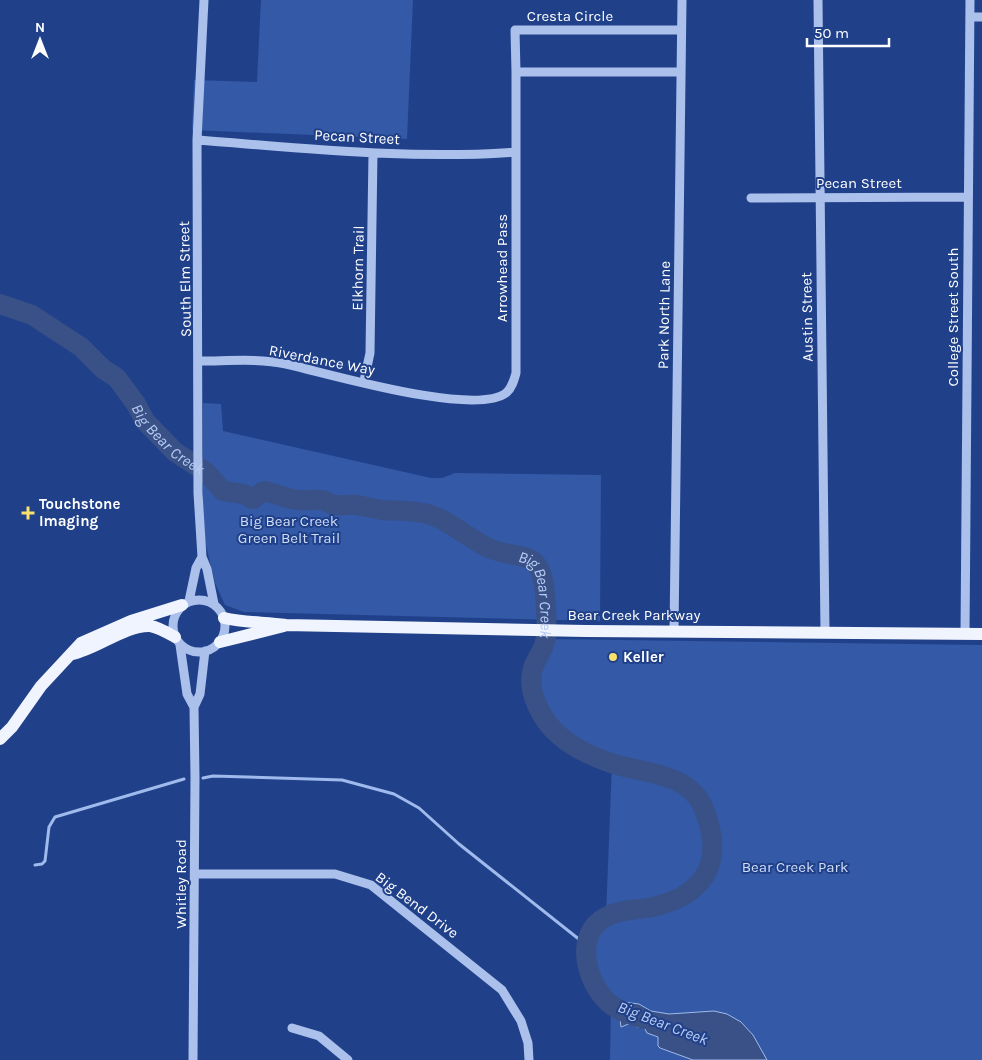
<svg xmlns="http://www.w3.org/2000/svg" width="982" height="1060" font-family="Karla,sans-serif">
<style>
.green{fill:#3359a7}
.water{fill:#395187;stroke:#9fbaec}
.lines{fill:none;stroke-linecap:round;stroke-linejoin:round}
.stream{stroke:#9fbaec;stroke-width:3}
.river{stroke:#395187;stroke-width:20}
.minor{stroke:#abc0eb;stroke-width:9}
.major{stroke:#f0f4fe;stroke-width:12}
.poi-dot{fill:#f9e16c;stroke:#20418a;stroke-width:2}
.labels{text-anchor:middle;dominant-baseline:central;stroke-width:4;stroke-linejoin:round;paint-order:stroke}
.street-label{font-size:15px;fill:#fff;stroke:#20418a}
.poi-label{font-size:15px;font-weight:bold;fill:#fff;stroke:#20418a;text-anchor:start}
.park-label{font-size:15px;fill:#d0def8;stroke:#20418a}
.water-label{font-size:16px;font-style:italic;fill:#b7cbf2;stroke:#20418a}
</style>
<rect width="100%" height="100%" fill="#20418a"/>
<path class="green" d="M261 0H413L407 139 192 130 194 80 257 82Z
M203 403 221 404 223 431 431 478H442L455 473 601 475 600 621 244 612 225 605 215 583 203 533Z
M548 639 982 645V1060H610L611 1005C596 990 579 958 587 936 590 927 599 922 606 916L612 763C595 756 575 749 561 737 529 711 523 672 548 639Z"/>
<path class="water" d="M623 1002 639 1004 651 1011 669 1014 714 1011 727 1014 741 1022 753 1035 767 1060H693L660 1048 658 1046V1037L647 1033 644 1027H637L631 1023 621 1027 620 1019 615 1017Z"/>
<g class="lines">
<path class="stream" d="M203 778 213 776 342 780 394 794 419 808 459 844 585 944
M35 865 42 864 45 861 49 827 55 817 184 779"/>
<path class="river" id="s1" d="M0 304 32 315 81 347 103 369 117 378 136 404 145 421 175 452 206 472 223 491 243 494 253 499 262 492 266 491C275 494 288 499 298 500 306 501 314 499 322 500 331 502 323 501 331 504 338 507 347 504 355 505 364 506 374 509 383 510 399 511 416 510 431 515 452 522 469 539 489 548 520 562 541 545 545 594 546 608 548 628 545 642 543 651 536 659 533 668 526 692 542 721 560 736 573 748 594 757 611 763 640 773 688 772 703 807 725 859 708 894 653 907 638 910 619 909 606 917 573 934 586 983 609 1003 619 1012 632 1015 644 1019"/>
<path class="minor" d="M204 0 197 140 198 493 202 557 207 569 214 604
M818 0 825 633
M970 17H982
M681 72H516L515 30H681
M197 140C303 148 410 160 516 152
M751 198 967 197
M199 361C228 361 259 358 286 364 327 373 474 417 506 393 512 388 514 380 516 373V72
M364 381 370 353 373 153
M173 626a26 26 0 1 1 52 0a26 26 0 1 1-52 0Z
M189 601 196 568 202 557
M674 631 682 0
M965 634 970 0
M180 645 187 694 194 707 195 778 193 1060
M194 707 200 694 205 651
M195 874H335L371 885 502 990 521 1021 528 1043 529 1060
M292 1028 319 1036 348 1060"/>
<path class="major" d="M224 618C245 623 265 622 286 625L586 631 982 634
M220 642 284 626
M72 654C97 649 125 625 150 626 158 627 168 633 175 637
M0 739 12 727 41 686 81 643 131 621 182 605"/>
</g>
<g class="poi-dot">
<path d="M25.5 505.5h5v5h5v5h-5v5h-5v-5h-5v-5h5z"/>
<circle cx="613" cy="657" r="5"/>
</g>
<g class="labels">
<g class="street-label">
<text x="570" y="16">Cresta Circle</text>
<text transform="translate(357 137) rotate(3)">Pecan Street</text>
<text x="859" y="183">Pecan Street</text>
<text transform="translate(358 268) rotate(-89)">Elkhorn Trail</text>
<text transform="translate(502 268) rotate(-90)">Arrowhead Pass</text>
<text transform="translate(185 279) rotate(-91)">South Elm Street</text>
<text transform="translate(664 315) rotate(-89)">Park North Lane</text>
<text transform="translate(807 317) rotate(-91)">Austin Street</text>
<text transform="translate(953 317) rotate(-90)">College Street South</text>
<text transform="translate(322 360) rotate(11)">Riverdance Way</text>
<text x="634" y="615">Bear Creek Parkway</text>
<text transform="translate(181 884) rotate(-90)">Whitley Road</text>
<text transform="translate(417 905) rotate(37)">Big Bend Drive</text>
</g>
<g class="poi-label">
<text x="39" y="504">Touchstone<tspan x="39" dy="17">Imaging</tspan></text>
<text x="623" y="657">Keller</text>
</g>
<g class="park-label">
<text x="289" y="521">Big Bear Creek<tspan x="289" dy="17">Green Belt Trail</tspan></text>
<text x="795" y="867">Bear Creek Park</text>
</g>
<g class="water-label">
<text stroke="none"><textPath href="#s1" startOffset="221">Big Bear Creek</textPath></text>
<text stroke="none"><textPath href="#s1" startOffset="658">Big Bear Creek</textPath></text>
<text transform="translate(663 1023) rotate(21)">Big Bear Creek</text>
</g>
</g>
<g transform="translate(40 40)" stroke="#20418a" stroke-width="4" paint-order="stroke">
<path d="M0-4L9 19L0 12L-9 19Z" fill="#ffffff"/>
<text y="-8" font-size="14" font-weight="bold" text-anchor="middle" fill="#ffffff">N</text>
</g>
<path d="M807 38v8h82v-8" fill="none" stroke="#ffffff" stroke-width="2.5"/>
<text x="814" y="38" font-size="15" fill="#ffffff" stroke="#20418a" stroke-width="4" paint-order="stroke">50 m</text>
</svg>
